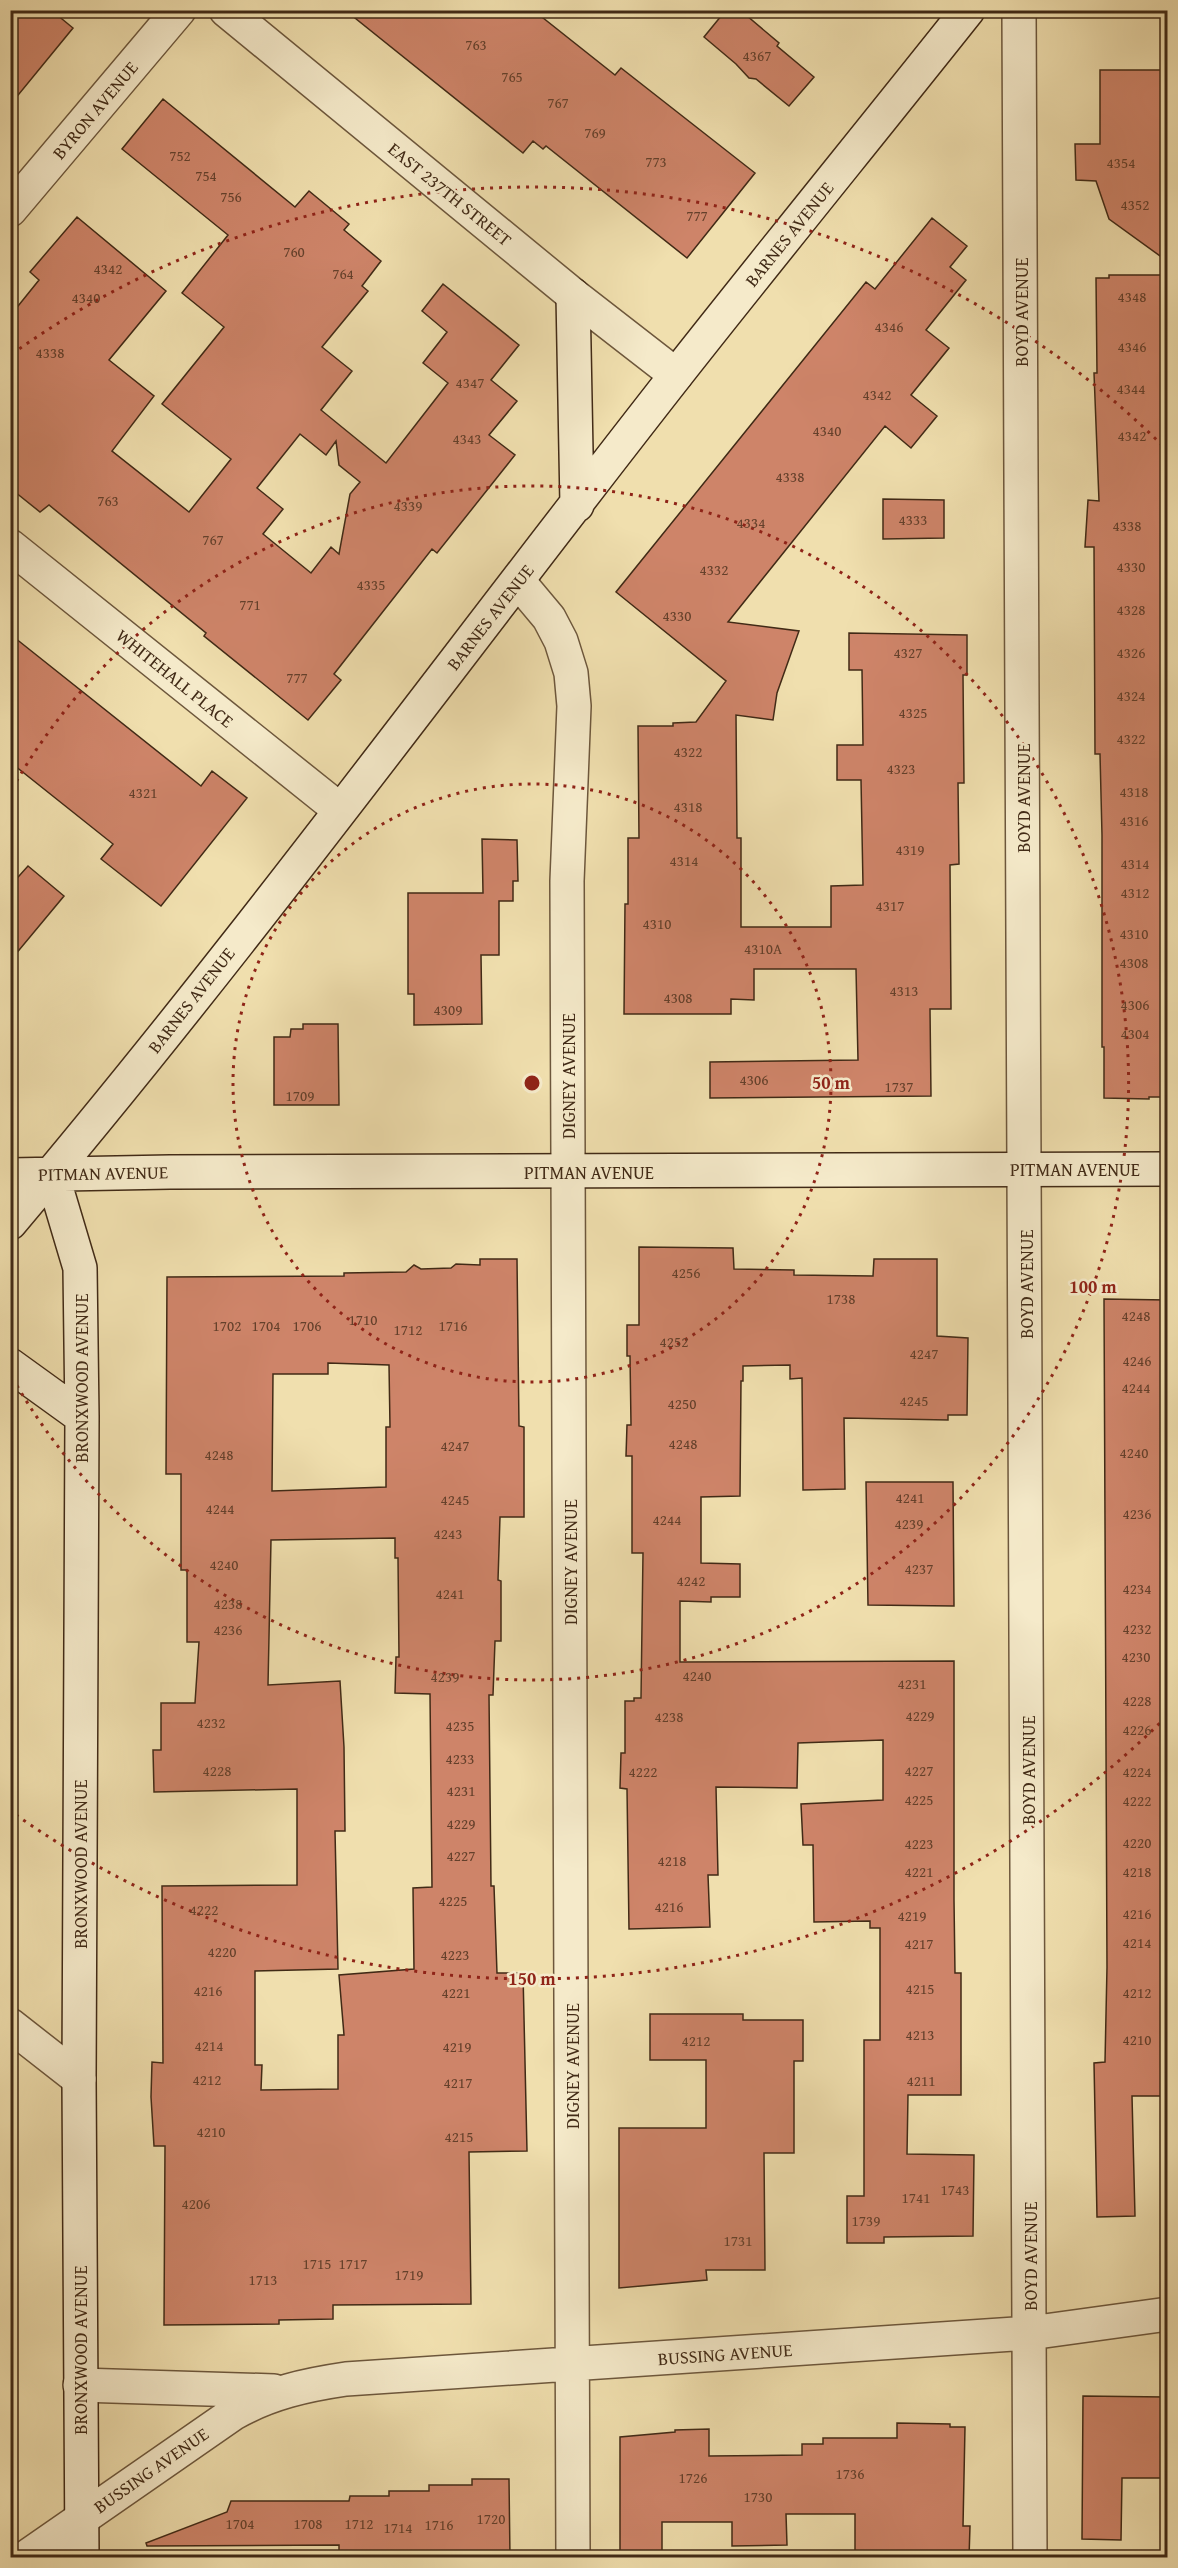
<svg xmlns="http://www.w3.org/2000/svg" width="1178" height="2568" font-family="'Gentium Book Plus',serif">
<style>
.building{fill:#ce8469;stroke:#412a16;stroke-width:1.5;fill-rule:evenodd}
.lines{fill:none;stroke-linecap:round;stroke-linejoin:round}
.street-casing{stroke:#6d573c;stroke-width:36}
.secondary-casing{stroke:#412a16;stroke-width:36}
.street{stroke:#f5eaca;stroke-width:33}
.secondary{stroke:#f5eaca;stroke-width:33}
.ring{fill:none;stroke:#8f2418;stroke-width:3;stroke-dasharray:3 6}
.labels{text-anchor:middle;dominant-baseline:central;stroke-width:5;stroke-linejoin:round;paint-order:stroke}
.number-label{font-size:15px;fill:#64402b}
.street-label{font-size:18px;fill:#412a16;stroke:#f5eaca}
.centre{fill:#8f2418;stroke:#f5eaca;stroke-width:3}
.ring-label{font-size:18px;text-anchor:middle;font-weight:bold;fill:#8f2418;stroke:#f5eaca;stroke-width:5;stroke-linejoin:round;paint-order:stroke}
</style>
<rect width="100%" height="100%" fill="#f0dfae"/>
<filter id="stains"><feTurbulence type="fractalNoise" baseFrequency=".00333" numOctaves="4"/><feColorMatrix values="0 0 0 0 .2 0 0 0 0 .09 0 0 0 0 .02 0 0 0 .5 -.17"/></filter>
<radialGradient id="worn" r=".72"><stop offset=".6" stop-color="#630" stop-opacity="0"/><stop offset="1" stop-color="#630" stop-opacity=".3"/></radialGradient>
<path class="building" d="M10 10H51L73 28 10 105Z
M345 10H533L615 75 621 68 755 173 687 258 546 146 543 149 533 141 523 153Z
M726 10H740L779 43 777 46 814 77 789 106 756 79 749 78 736 64 704 37Z
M1100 70H1167V261L1109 219 1096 181 1076 180 1075 144H1100Z
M163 99 295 207 309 191 349 224 344 230 381 261 362 286 368 291 322 347 352 371 321 410 386 463 448 383 423 363 447 332 422 311 443 284 519 345 491 380 517 401 489 435 515 455 437 553 432 549 334 674 341 680 308 720 204 636 206 633 49 505 40 512 10 488V316L39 280 30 272 77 217 166 291 109 360 154 396 112 451 189 512 231 459 162 404 224 327 182 293 228 235 122 149ZM300 434 326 455 336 441 339 465 360 482 350 494 339 554 331 547 311 573 263 534 283 509 257 488Z
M932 218 967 246 950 267 966 280 926 330 949 348 911 395 937 416 911 448 885 426 728 622 799 631 777 693 773 720 736 715 737 838H741V927H831V886L863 885 861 780H837V745H863L862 670H849V633L967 635V675H963L964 783H958L959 864 950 865 951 1009H930L931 1096 710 1098V1062L858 1060 856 969H754V1000L731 999V1014H624L625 904H628V838H639L638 726H673V723L696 722 726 681 616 592 866 282 875 289Z
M1109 275H1167V1048H1165V1097H1149V1099L1104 1098V1047H1102V835L1100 754H1095L1094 547H1085L1088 500 1099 501 1094 373H1097L1096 278H1109Z
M883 499 944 500V538L883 539Z
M10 634 201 786 212 771 247 798 161 906 101 859 113 844 10 762Z
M482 839 517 840 518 881H513V901H499V955H481L482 1024 414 1025V994H408V893H483Z
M28 866 64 896 10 961V886Z
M303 1024H338L339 1105H274V1037H290L291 1029H303Z
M639 1247 733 1248 734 1269 794 1270V1275L873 1276 874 1259H937V1336L968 1338 967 1415H948V1420L844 1418 845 1489 803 1490 802 1378 790 1379V1365L743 1366V1381H741L740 1496 701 1497V1563L740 1564V1597H711V1602L680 1601V1662L954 1661V1900L955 1973H961V2095H908L907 2154 974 2155 973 2236 884 2237V2243H847V2196H864V2040H880V1928H870V1921L814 1922 813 1845H803L801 1804 883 1800V1740L798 1743 797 1788 716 1787 718 1875H708L710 1927 629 1929 627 1789 620 1788 621 1753H625V1701H634V1698H641L643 1553H632V1456H626L627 1425H631L630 1356H627V1325H639Z
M480 1259H517L519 1426 524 1427V1517H500L498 1580 501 1581V1641H495L493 1695H489L491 1886H494L497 1973H523L527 2151 469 2152 471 2304 333 2305V2319L279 2320V2324L164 2325 165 2146H154L151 2097 152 2062 163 2063 162 1886 297 1885V1789L154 1792 153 1750H161V1703H195L199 1642H187V1570H181V1474H166L167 1277 344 1276V1273L406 1272 414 1265 421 1269 451 1268 456 1264 480 1265ZM328 1363 389 1365 390 1427H386V1487L272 1491 273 1374H328ZM395 1538V1558H398L399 1657H396L395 1693 430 1694 432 1887 413 1888 414 1969 339 1975 344 2035H338V2089L261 2090 262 2065H255V1971L338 1969 335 1831H345L344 1747 340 1681 268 1685 271 1540Z
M1104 1299 1167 1300V1397H1163L1162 1500 1167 1501V2055H1161L1162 2096H1132L1135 2216 1097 2217 1094 2063 1105 2062 1107 1967Z
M866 1482H953L954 1606 868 1605Z
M650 2014H743V2020H803V2061H794V2153H764L765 2270H706L707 2280 619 2288V2128H706V2060H650Z
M1083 2396 1165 2397V2478H1122L1121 2540 1082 2539Z
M897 2423 950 2424V2427H965L963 2526H970L969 2558H855V2514H786L787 2545 732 2546V2522H662V2558H620V2437L675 2432V2430L709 2429V2456L802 2455V2444H823V2438H897Z
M472 2479H509L510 2558H339V2545L147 2546 146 2543 227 2512 231 2501H349L350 2496H389V2491H429V2485H472Z"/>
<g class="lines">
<g class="street-casing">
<path id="street" d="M226 10 573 295 676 375
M1019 10 1030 2558
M10 210 179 10
M10 546 340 810
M518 581 549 618 561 641 571 673 574 706 567 881 573 2558
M10 2025 79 2079
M80 2385 274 2391
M25 2558 234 2413C270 2393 305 2385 346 2379L1030 2333 1168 2314"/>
</g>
<g class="secondary-casing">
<path id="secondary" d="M573 295 577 505
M52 1174 80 1268 82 1417 79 2079 82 2558
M10 1175 170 1172 1168 1169
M10 1223C243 948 455 657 677 374 773 252 871 132 968 10
M10 1365 82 1417"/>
</g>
<use href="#street" class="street"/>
<use href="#secondary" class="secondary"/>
</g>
<g class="ring">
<circle cx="532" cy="1083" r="299"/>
<path d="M12 789A597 597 0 1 1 12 1377"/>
<path d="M1166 1717A896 896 0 0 1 12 1812M12 354A896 896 0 0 1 1166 449"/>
</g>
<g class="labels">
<g class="number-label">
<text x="476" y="44">763</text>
<text x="757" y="55">4367</text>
<text x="512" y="76">765</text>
<text x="558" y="102">767</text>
<text x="595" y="132">769</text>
<text x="180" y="155">752</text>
<text x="656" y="161">773</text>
<text x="1121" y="162">4354</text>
<text x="206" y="175">754</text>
<text x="231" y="196">756</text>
<text x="1135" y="204">4352</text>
<text x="697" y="215">777</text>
<text x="294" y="251">760</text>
<text x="108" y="268">4342</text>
<text x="343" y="273">764</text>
<text x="1132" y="296">4348</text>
<text x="86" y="297">4340</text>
<text x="889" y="326">4346</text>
<text x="1132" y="346">4346</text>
<text x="50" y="352">4338</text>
<text x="470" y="382">4347</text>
<text x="1131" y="388">4344</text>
<text x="877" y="394">4342</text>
<text x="827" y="430">4340</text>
<text x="1132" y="435">4342</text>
<text x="467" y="438">4343</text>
<text x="790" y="476">4338</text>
<text x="108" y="500">763</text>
<text x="408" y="505">4339</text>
<text x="913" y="519">4333</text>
<text x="751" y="522">4334</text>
<text x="1127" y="525">4338</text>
<text x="213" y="539">767</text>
<text x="1131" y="566">4330</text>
<text x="714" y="569">4332</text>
<text x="371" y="584">4335</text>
<text x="250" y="604">771</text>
<text x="1131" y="609">4328</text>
<text x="677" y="615">4330</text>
<text x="908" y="652">4327</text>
<text x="1131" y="652">4326</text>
<text x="297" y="677">777</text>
<text x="1131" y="695">4324</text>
<text x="913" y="712">4325</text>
<text x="1131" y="738">4322</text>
<text x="688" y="751">4322</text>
<text x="901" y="768">4323</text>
<text x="1134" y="791">4318</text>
<text x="143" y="792">4321</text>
<text x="688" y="806">4318</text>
<text x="1134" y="820">4316</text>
<text x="910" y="849">4319</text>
<text x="684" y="860">4314</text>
<text x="1135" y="863">4314</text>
<text x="1135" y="892">4312</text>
<text x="890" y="905">4317</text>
<text x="657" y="923">4310</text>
<text x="1134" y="933">4310</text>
<text x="763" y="948">4310A</text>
<text x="1134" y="962">4308</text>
<text x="904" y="990">4313</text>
<text x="678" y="997">4308</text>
<text x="1135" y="1004">4306</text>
<text x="448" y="1009">4309</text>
<text x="1135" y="1033">4304</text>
<text x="754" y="1079">4306</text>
<text x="899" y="1086">1737</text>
<text x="300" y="1095">1709</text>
<text x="686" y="1272">4256</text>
<text x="841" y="1298">1738</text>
<text x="1136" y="1315">4248</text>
<text x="363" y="1319">1710</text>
<text x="227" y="1325">1702</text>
<text x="266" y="1325">1704</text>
<text x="307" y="1325">1706</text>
<text x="453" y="1325">1716</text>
<text x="408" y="1329">1712</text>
<text x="674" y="1341">4252</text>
<text x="924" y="1353">4247</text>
<text x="1137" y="1360">4246</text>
<text x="1136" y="1387">4244</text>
<text x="914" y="1400">4245</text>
<text x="682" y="1403">4250</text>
<text x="683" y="1443">4248</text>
<text x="455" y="1445">4247</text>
<text x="1134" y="1452">4240</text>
<text x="219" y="1454">4248</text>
<text x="910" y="1497">4241</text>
<text x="455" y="1499">4245</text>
<text x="220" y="1508">4244</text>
<text x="1137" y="1513">4236</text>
<text x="667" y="1519">4244</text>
<text x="909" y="1523">4239</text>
<text x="448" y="1533">4243</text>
<text x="224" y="1564">4240</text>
<text x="919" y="1568">4237</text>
<text x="691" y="1580">4242</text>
<text x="1137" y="1588">4234</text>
<text x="450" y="1593">4241</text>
<text x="228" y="1603">4238</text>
<text x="1137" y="1628">4232</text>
<text x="228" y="1629">4236</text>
<text x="1136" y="1656">4230</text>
<text x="697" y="1675">4240</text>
<text x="445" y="1676">4239</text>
<text x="912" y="1683">4231</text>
<text x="1137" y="1700">4228</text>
<text x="920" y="1715">4229</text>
<text x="669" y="1716">4238</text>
<text x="211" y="1722">4232</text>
<text x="460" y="1725">4235</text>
<text x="1137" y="1729">4226</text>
<text x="460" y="1758">4233</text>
<text x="217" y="1770">4228</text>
<text x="919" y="1770">4227</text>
<text x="643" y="1771">4222</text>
<text x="1137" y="1771">4224</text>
<text x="461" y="1790">4231</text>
<text x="919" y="1799">4225</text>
<text x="1137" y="1800">4222</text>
<text x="461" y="1823">4229</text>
<text x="1137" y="1842">4220</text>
<text x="919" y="1843">4223</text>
<text x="461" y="1855">4227</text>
<text x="672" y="1860">4218</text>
<text x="919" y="1871">4221</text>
<text x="1137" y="1871">4218</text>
<text x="453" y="1900">4225</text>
<text x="669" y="1906">4216</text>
<text x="204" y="1909">4222</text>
<text x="1137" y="1913">4216</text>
<text x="912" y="1915">4219</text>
<text x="1137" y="1942">4214</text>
<text x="919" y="1943">4217</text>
<text x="222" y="1951">4220</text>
<text x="455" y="1954">4223</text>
<text x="920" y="1988">4215</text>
<text x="208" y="1990">4216</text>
<text x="456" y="1992">4221</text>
<text x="1137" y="1992">4212</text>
<text x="920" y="2034">4213</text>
<text x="1137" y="2039">4210</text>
<text x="696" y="2040">4212</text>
<text x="209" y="2045">4214</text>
<text x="457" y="2046">4219</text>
<text x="207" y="2079">4212</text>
<text x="921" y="2080">4211</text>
<text x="458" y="2082">4217</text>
<text x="211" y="2131">4210</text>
<text x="459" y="2136">4215</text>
<text x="955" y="2189">1743</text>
<text x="916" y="2197">1741</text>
<text x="196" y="2203">4206</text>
<text x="866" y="2220">1739</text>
<text x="738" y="2240">1731</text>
<text x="317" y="2263">1715</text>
<text x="353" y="2263">1717</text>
<text x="409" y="2274">1719</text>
<text x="263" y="2279">1713</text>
<text x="850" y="2473">1736</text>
<text x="693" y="2477">1726</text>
<text x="758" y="2496">1730</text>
<text x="491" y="2518">1720</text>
<text x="240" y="2523">1704</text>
<text x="308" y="2523">1708</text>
<text x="359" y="2523">1712</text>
<text x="439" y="2524">1716</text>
<text x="398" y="2527">1714</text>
</g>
<g class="street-label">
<text transform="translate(95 110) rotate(-50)">BYRON AVENUE</text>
<text transform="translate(450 194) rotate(39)">EAST 237TH STREET</text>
<text transform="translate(789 234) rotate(-51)">BARNES AVENUE</text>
<text transform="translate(1021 312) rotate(-90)">BOYD AVENUE</text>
<text transform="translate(490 617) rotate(-52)">BARNES AVENUE</text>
<text transform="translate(175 678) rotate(39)">WHITEHALL PLACE</text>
<text transform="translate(1023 798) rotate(-90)">BOYD AVENUE</text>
<text transform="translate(191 1000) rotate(-52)">BARNES AVENUE</text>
<text transform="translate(568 1076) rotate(-90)">DIGNEY AVENUE</text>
<text x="1075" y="1169">PITMAN AVENUE</text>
<text x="589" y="1172">PITMAN AVENUE</text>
<text transform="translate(103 1173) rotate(-1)">PITMAN AVENUE</text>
<text transform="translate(1026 1284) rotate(-90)">BOYD AVENUE</text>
<text transform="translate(81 1378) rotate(-90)">BRONXWOOD AVENUE</text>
<text transform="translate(570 1562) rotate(-90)">DIGNEY AVENUE</text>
<text transform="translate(1028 1770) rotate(-90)">BOYD AVENUE</text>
<text transform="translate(80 1864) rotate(-90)">BRONXWOOD AVENUE</text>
<text transform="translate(572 2066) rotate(-90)">DIGNEY AVENUE</text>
<text transform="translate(1030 2256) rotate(-90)">BOYD AVENUE</text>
<text transform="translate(80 2350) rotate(-90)">BRONXWOOD AVENUE</text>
<text transform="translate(725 2354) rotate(-4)">BUSSING AVENUE</text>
<text transform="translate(151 2470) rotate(-35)">BUSSING AVENUE</text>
</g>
</g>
<circle cx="532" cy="1083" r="9" class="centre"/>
<g class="ring-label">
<text x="831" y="1089">50 m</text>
<text x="1093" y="1293">100 m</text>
<text x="532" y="1985">150 m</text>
</g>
<rect width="1178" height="2568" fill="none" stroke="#f0dfae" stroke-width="36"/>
<rect x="12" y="12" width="1154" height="2544" fill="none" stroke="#412a16" stroke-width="3"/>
<rect x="18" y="18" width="1142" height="2532" fill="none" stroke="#412a16" stroke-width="1.5"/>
<rect width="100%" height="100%" filter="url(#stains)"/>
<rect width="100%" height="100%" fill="url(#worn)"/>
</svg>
